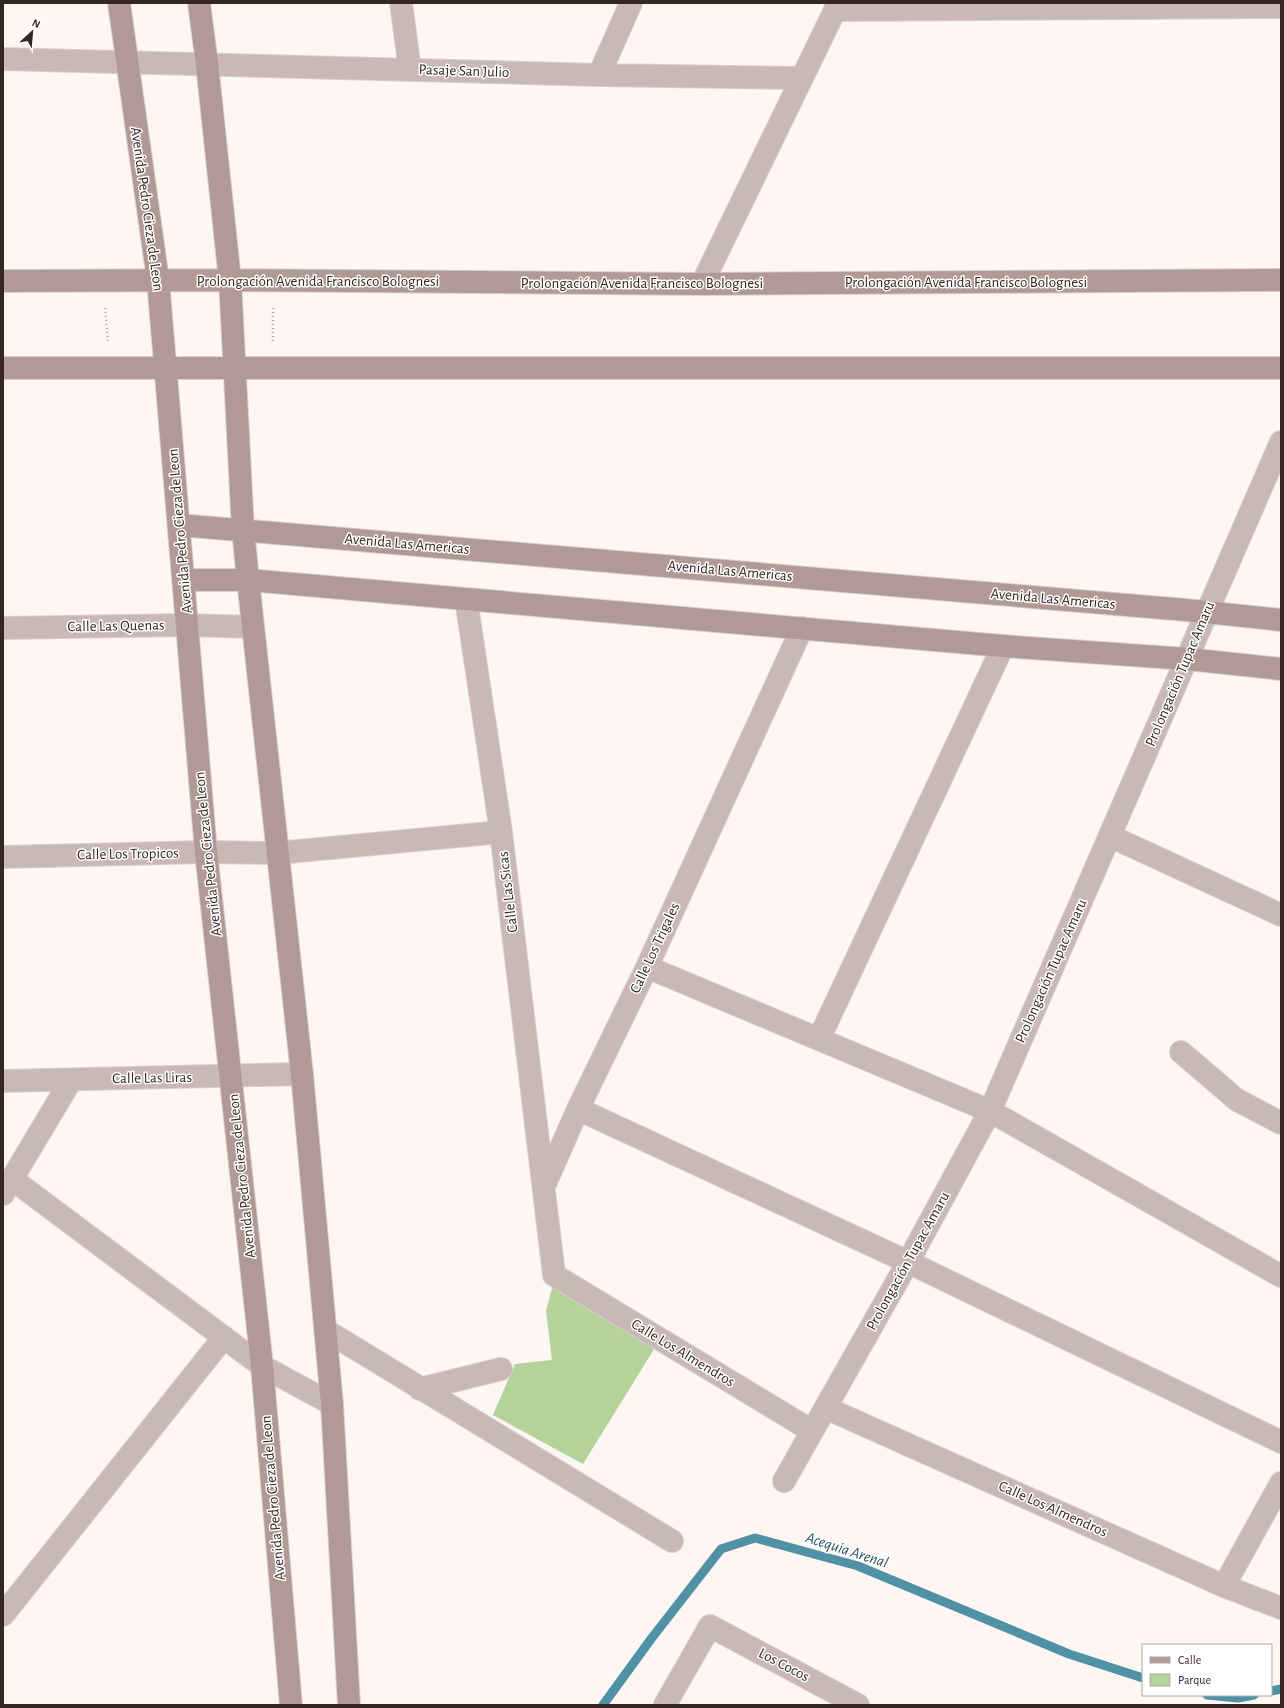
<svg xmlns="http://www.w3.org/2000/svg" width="1284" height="1708" font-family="'Alegreya Sans',sans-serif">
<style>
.green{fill:#b3d39a}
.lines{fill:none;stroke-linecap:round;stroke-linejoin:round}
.stream{stroke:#5191a5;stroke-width:9}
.street-casing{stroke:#d9d1cd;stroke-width:24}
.secondary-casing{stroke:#d9d1cd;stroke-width:24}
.path{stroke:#b0a7a3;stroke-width:2.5;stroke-dasharray:1 3;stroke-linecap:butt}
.street{stroke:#c9b8b6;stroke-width:22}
.secondary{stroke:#b19995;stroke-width:22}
.labels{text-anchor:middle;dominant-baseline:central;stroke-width:3;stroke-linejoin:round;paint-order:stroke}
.street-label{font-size:15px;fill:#342722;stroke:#fff}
.water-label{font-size:16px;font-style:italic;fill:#254f5c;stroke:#fff}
</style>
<rect width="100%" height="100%" fill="#fdf6f3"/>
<path class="green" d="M553 1284 656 1346 583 1464 493 1415 515 1364 552 1360 546 1311Z"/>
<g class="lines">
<path class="stream" d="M1271 1691 1281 1689
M1207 1695 1238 1698 1254 1695
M603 1705 651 1639 721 1549 755 1538 858 1566 1069 1654 1143 1678"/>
<g class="street-casing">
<path id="street" d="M401 3 410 70
M835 10 1281 7
M3 59 599 75 802 78
M599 75 631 3
M702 284 835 10 837 3
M466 599 501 832 554 1275 812 1431
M3 628 187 625 253 627
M1110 836 1281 915
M3 857 206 852 277 853 501 832
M647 967 990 1111 1281 1276
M819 1039 1003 646
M1181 1052 1237 1100 1281 1123
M3 1081 302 1074
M578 1109 908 1262 1281 1442
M12 1179 262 1366 332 1404
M545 1184 578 1109 647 967 802 628
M3 1194 71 1080
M325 1330 672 1541
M420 1389 501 1369
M826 1408 1224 1586 1281 1608
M784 1481 908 1262 990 1111 1281 442
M1224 1586 1281 1483
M3 1615 224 1337
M665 1705 710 1626 858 1705"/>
</g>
<g class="secondary-casing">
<path id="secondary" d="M119 3 158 280 206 852 262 1366 291 1705
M199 3 207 64 230 280 243 530 248 580 302 1074 332 1404 349 1705
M3 281 230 280 702 284 1281 280
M3 368H1281
M179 525 1186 610 1281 620
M184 580H248L1003 646 1187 659 1281 669"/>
</g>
<path class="path" d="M105 308 108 341
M273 308V341"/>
<use href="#street" class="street"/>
<use href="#secondary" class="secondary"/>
</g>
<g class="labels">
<g class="street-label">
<text transform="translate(464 71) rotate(2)">Pasaje San Julio</text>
<text transform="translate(147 209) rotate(82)">Avenida Pedro Cieza de Leon</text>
<text x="318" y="281">Prolongación Avenida Francisco Bolognesi</text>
<text x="966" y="282">Prolongación Avenida Francisco Bolognesi</text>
<text x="642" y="283">Prolongación Avenida Francisco Bolognesi</text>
<text transform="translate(180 531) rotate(-95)">Avenida Pedro Cieza de Leon</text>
<text transform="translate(407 544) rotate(5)">Avenida Las Americas</text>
<text transform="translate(730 571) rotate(5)">Avenida Las Americas</text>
<text transform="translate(1053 599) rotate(5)">Avenida Las Americas</text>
<text transform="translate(116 626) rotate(-1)">Calle Las Quenas</text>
<text transform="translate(1180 674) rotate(-67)">Prolongación Tupac Amaru</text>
<text transform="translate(128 854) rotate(-1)">Calle Los Tropicos</text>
<text transform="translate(208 854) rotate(-96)">Avenida Pedro Cieza de Leon</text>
<text transform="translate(508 892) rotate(-97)">Calle Las Sicas</text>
<text transform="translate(655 948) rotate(-65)">Calle Los Trigales</text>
<text transform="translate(1051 971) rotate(-66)">Prolongación Tupac Amaru</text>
<text transform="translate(152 1078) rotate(-1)">Calle Las Liras</text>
<text transform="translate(242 1176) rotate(-96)">Avenida Pedro Cieza de Leon</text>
<text transform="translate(908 1261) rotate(-61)">Prolongación Tupac Amaru</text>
<text transform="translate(683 1353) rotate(31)">Calle Los Almendros</text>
<text transform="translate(273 1498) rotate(-95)">Avenida Pedro Cieza de Leon</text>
<text transform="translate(1053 1509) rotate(24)">Calle Los Almendros</text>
<text transform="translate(784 1665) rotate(28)">Los Cocos</text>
</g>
<g class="water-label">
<text transform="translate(847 1550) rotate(18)">Acequia Arenal</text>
</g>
</g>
<rect width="1284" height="1708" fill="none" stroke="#342722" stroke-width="8"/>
<rect x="1142" y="1644" width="130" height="52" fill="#ffffff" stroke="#aea9a7"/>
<rect x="1150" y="1657" width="20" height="6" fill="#b19995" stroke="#aea9a7"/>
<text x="1178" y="1664" font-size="12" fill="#342722">Calle</text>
<rect x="1150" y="1674" width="20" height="12" fill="#b3d39a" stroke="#aea9a7"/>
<text x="1178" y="1684" font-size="12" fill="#342722">Parque</text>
<g transform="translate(32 32) rotate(26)" stroke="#ffffff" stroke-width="3" paint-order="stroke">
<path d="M0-3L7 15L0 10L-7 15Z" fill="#342722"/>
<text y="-6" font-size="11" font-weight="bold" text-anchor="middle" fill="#342722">N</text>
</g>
</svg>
